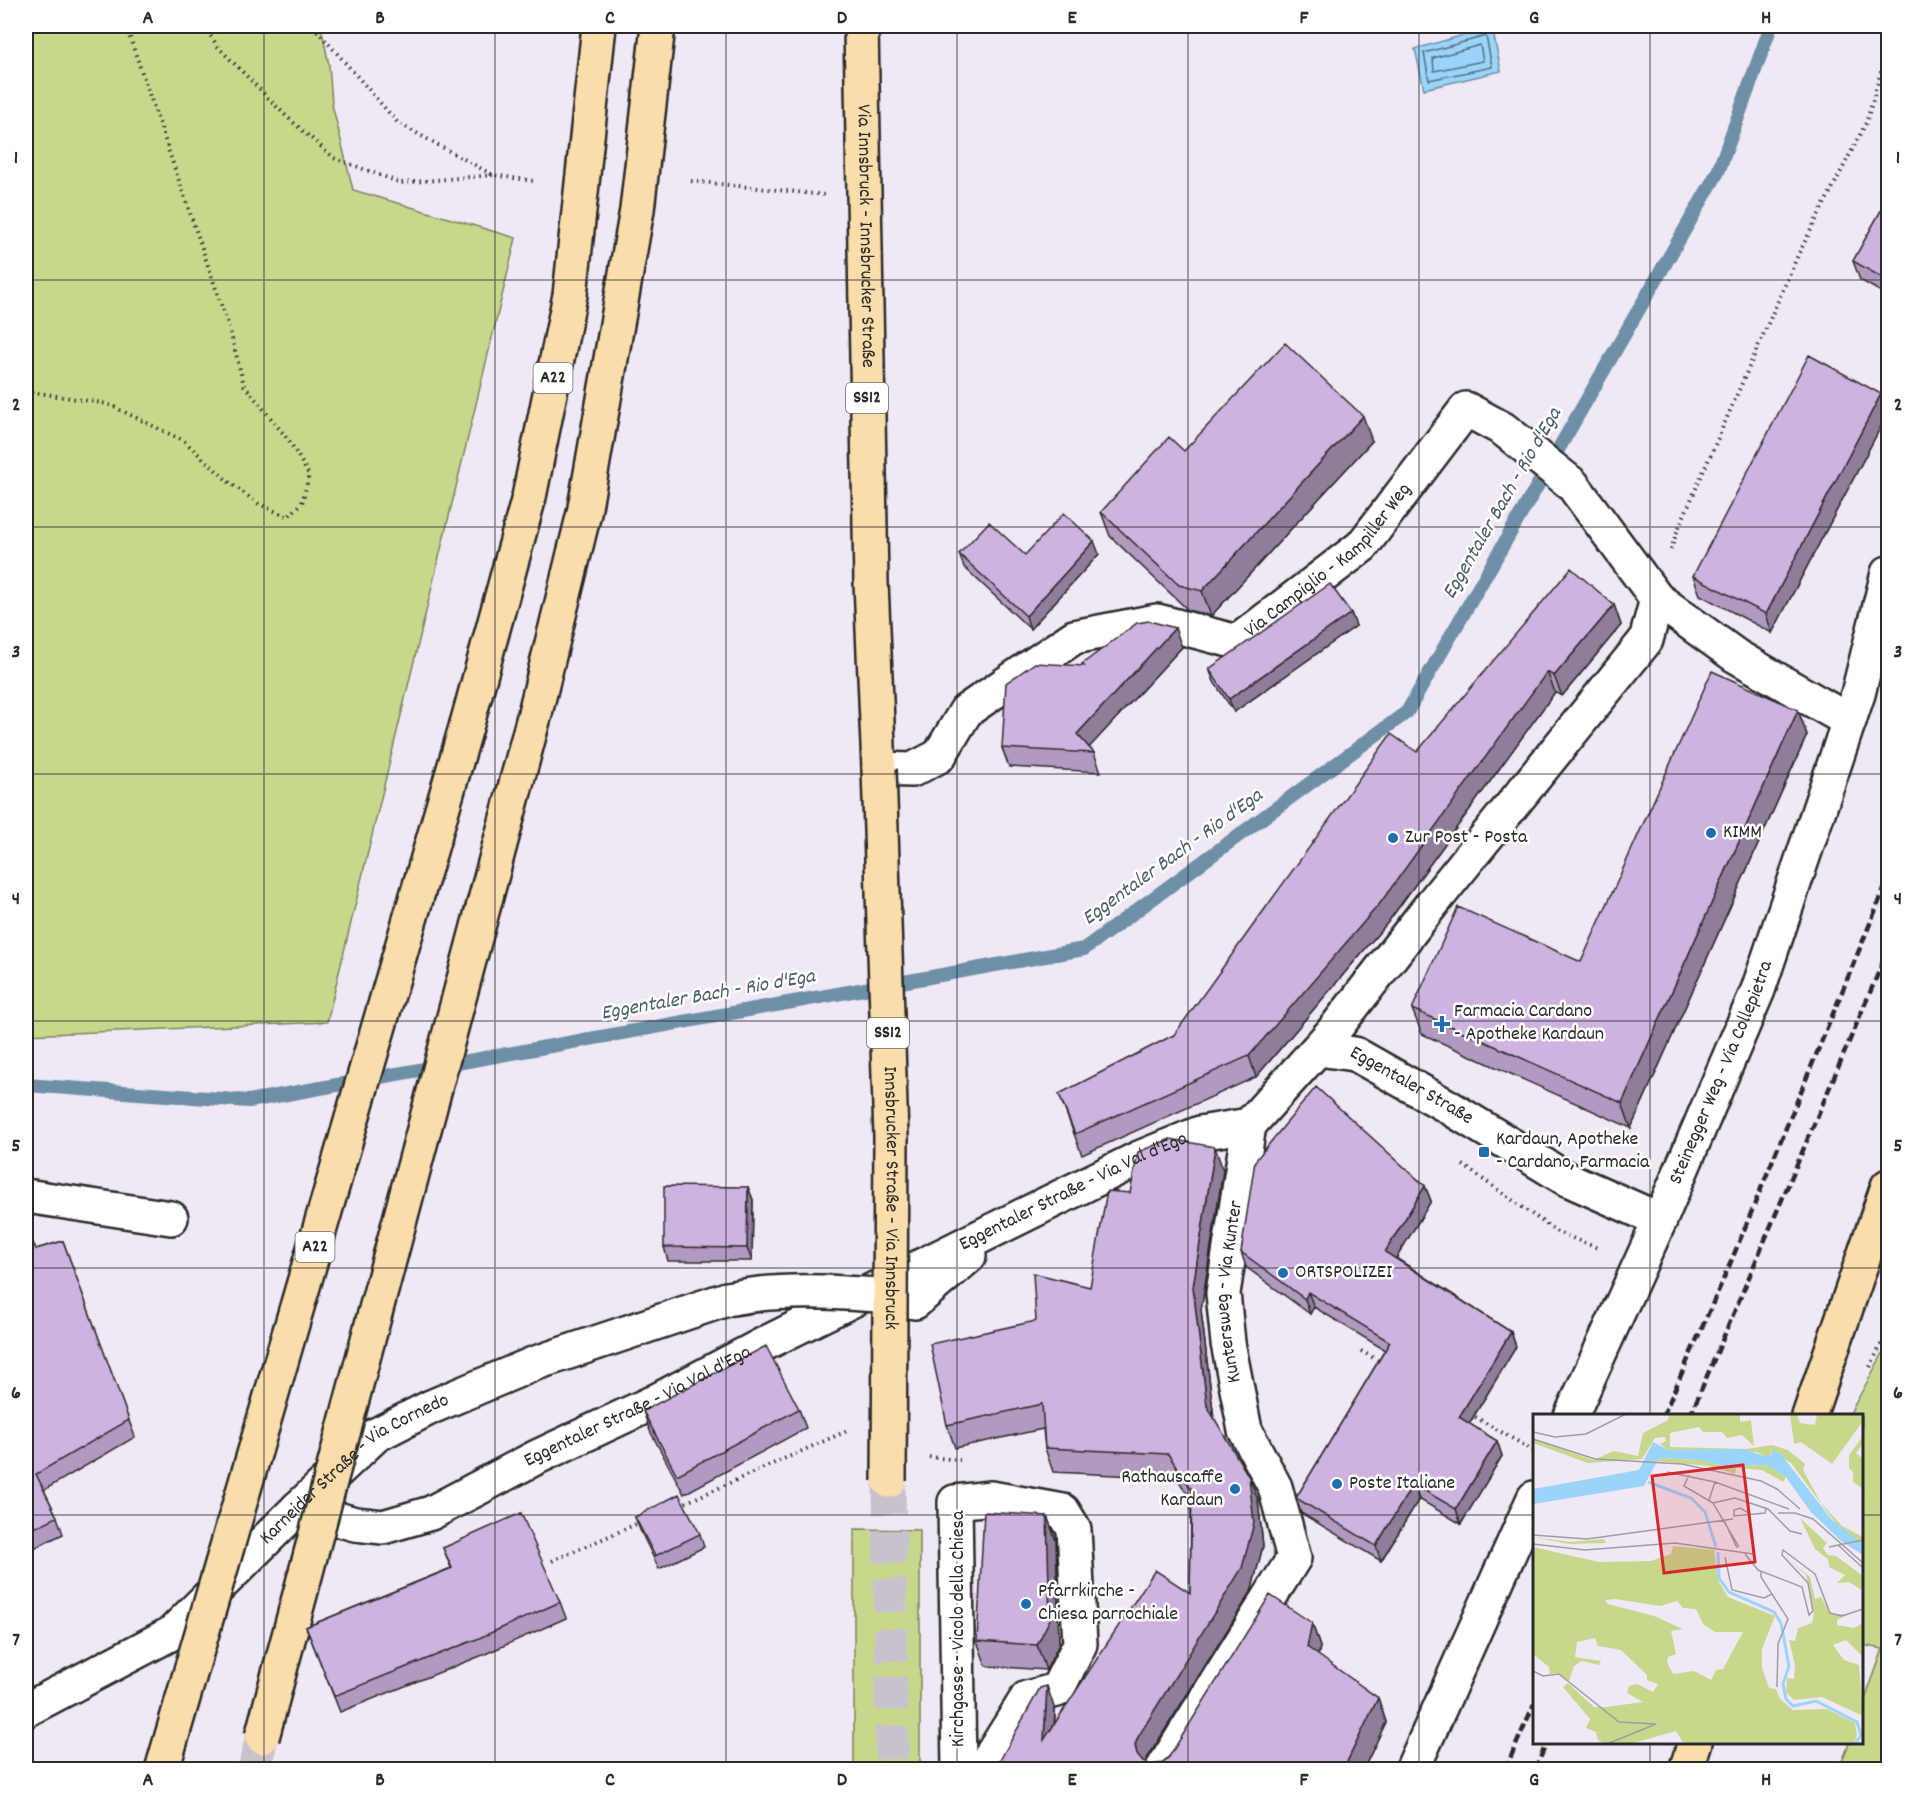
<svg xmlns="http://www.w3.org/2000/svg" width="1914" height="1795" font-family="Dekko,sans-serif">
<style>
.green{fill:#c7d88d;stroke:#79825c;stroke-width:1.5}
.water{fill:#9ad4fa;stroke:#6e90a7;stroke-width:1.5}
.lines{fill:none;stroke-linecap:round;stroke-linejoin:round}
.shore{stroke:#576f7e;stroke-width:1.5}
.stream{stroke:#6e90a7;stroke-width:14}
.major-tunnel{stroke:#c9c2cd;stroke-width:33;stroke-dasharray:33 16;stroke-linecap:butt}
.highway-tunnel{stroke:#c9c2cd;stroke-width:33;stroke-dasharray:33 16;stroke-linecap:butt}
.minor-casing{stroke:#2b2b2b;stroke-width:38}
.major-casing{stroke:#2b2b2b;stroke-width:38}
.highway-casing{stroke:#2b2b2b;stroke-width:38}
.path{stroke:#2b2b2b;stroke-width:4;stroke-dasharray:1.5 4.5;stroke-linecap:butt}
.minor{stroke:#fff;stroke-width:33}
.major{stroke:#fbddab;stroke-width:33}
.highway{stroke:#fbddab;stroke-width:33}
.rail{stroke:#2b2b2b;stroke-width:4.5;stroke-dasharray:9 4.5;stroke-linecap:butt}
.minor-bridge-casing{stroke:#2b2b2b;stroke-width:38;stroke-linecap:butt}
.major-bridge-casing{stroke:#2b2b2b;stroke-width:38;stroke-linecap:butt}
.highway-bridge-casing{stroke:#2b2b2b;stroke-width:38;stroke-linecap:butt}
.minor-bridge{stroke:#fff;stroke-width:33}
.major-bridge{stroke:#fbddab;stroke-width:33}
.highway-bridge{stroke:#fbddab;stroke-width:33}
.wall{fill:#b199c0;stroke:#2b2b2b;stroke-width:1.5}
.shaded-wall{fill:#907d9c;stroke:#2b2b2b;stroke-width:1.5}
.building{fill:#ceb2df;stroke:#2b2b2b;stroke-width:1.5}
.grid{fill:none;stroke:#2b2b2b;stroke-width:1.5;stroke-opacity:0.55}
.poi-dot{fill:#1f6fb2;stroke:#fff;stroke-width:2}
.labels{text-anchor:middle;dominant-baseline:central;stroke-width:5;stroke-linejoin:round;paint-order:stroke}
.shield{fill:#fff;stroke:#6b6b6b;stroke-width:1.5}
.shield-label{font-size:18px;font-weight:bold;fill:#2b2b2b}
.street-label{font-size:20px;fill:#2b2b2b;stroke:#fff}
.poi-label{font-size:20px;fill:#2b2b2b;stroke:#fff;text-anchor:start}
.water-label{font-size:21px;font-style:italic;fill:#4c5e69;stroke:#fff}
.inset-river{fill:none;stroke:#9ad4fa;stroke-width:3}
.inset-road{fill:none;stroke:#a19ca4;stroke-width:1.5}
.view{fill:#d62828;fill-opacity:0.15;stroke:#d62828;stroke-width:3}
.inset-edge{fill:none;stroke:#2b2b2b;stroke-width:3}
.neatline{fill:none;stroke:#2b2b2b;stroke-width:2}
.grid-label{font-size:20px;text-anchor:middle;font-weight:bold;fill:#2b2b2b}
</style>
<rect width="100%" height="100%" fill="#f0e8f5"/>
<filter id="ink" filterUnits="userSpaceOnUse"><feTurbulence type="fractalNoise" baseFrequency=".0167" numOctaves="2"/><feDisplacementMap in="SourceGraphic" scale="12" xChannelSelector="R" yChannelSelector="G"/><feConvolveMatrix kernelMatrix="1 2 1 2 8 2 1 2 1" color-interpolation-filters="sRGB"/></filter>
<g filter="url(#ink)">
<path class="green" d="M26 26H321L329 65 332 104 353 190 516 238 327 1022 26 1035Z
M1888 1344V1769H1839L1849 1743 1862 1742V1708L1883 1649 1862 1645V1416L1849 1415Z
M854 1529 920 1530V1769H854Z"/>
<path class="water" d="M1492 27 1501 71 1424 89 1415 49Z"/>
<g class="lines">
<path class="shore" d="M1486 36 1492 67 1429 80 1424 53Z
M1480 45 1483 61 1434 71 1433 58Z"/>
<path class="stream" d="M26 1085 249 1101 1084 949 1407 712 1718 172 1771 26"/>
<path class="major-tunnel" d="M889 1481 892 1770"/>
<path class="highway-tunnel" d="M254 1770 262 1737"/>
<g class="minor-casing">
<g id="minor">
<path id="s1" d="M879 769 912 770 939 756 966 711 1074 637 1157 621 1237 642 1362 546 1466 409 1503 429 1572 484 1657 599 1736 656 1849 721"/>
<path id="s2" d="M1318 1049 1355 1054 1447 1106 1565 1178 1660 1220"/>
<path d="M26 1196 171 1218"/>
<path d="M915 1302 969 1256"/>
<path id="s3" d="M1571 1416 1660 1220 1758 990 1858 694 1888 573"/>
<path id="s4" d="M298 1508 355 1524 383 1527 431 1513 535 1458 652 1403 768 1342 1139 1158 1200 1133 1249 1125 1331 1034 1431 905 1646 640 1657 599"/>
<path id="s5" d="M26 1710 172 1633 298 1508 376 1435 431 1407 533 1364 727 1299"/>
<path d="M959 1770 955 1502 991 1498 1063 1511 1074 1529 1080 1644 1057 1690 1027 1698 982 1770"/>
<path id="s6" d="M1162 1770 1294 1558 1275 1487 1245 1430 1228 1343 1223 1293 1249 1125"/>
<path d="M1412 1770 1534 1498"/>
</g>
</g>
<g class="major-casing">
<g id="major">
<path id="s7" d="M861 26 871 583 879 769"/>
<path d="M1809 1416 1888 1186"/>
<path d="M1686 1770 1695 1742"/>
</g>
</g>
<g class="highway-casing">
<path id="highway" d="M535 713 584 513 637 210 658 26
M467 724 529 497 570 295 599 26"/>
</g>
<path class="path" d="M204 26 218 47 287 117 334 158 401 183 493 175
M313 26 398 123 493 175 534 181
M691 181 825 195
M26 391 108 404 184 441 230 483 259 504 288 517 302 503 309 475 290 442 244 385 229 327 126 26
M1671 550 1676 534 1799 253 1866 123 1888 48
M1463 1165 1557 1232 1600 1249
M1361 1351 1381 1362
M1870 1367 1888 1331
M1470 1414 1534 1451
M929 1457 960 1460
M680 1505 849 1430
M552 1561 641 1522"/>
<use href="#minor" class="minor"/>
<use href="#major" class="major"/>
<use href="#highway" class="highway"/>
<path class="rail" d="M1663 1416 1730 1264 1888 880
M1690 1416 1888 950
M1505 1770 1534 1704
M1535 1770 1547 1742"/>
<g class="minor-bridge-casing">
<path id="minor-bridge" d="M727 1299C781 1288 834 1292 889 1296"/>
</g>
<g class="major-bridge-casing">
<g id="major-bridge">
<path id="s8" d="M879 769 891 1137 889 1481"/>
</g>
</g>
<g class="highway-bridge-casing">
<path id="highway-bridge" d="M262 1737 535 713
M162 1770 467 724"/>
</g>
<use href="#minor-bridge" class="minor-bridge"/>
<use href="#major-bridge" class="major-bridge"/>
<use href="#highway-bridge" class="highway-bridge"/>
</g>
<path class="wall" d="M1888 198V296L1860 280 1853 261Z
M1881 394 1888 413 1772 633 1700 595 1693 576Z
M1372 441 1211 616 1188 610 1110 536 1101 512 1184 451Z
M959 554 1025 555 1099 554 1030 629 964 567Z
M1614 605 1621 625 1562 696 1555 692 1388 922 1256 1077 1082 1155 1059 1094 1174 1035 1417 752Z
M1351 613 1356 626 1234 712 1214 682 1209 669Z
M1182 647 1089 747 1094 753 1101 772 1009 767 1002 748 1083 666 1082 664Z
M1798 710 1807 735 1631 1128 1422 1034 1412 1009 1581 962Z
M1223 1170 1201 1310 1214 1418 1258 1500 1263 1546 1251 1592 1145 1763 1152 1765 1162 1763 1312 1623 1320 1647 1318 1656 1378 1698 1386 1722 1363 1770H996L1055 1710V1723L1190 1593 1191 1500 1177 1478 1053 1472 1045 1448 1043 1429 955 1448 947 1425 1036 1321 1090 1287 1130 1193Z
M1425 1186 1431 1201 1396 1258 1511 1332 1516 1347 1469 1424 1497 1441 1502 1456 1461 1524 1419 1499 1381 1561 1301 1513 1296 1498 1385 1350 1314 1307 1310 1314 1246 1267 1241 1252Z
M748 1187 753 1200 752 1261H668L664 1247Z
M26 1229 36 1249 63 1241 135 1437 44 1490 57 1517 63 1534 26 1552Z
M799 1409 806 1428 684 1494 650 1431 643 1411Z
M1047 1516 1056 1541 1059 1644 1046 1670 986 1666 977 1641Z
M635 1517 700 1534 704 1547 659 1569 640 1530Z
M443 1548 560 1602 566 1618 483 1655 340 1712 306 1627 451 1568Z"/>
<path class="shaded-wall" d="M1881 394 1888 413 1772 633 1766 614Z
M1363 416 1372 441 1211 616 1202 591Z
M1094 541 1099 554 1030 629 1026 616Z
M1614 605 1621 625 1562 696 1554 676Z
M1351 613 1356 626 1234 712 1229 699Z
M1175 628 1182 647 1084 753 1077 734Z
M1547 672 1555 692 1388 922 1256 1077 1249 1056Z
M1798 710 1807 735 1631 1128 1622 1103Z
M1215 1147 1223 1170 1201 1310 1215 1429 1207 1406 1193 1287Z
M1425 1186 1431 1201 1391 1267 1385 1252Z
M748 1187 753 1200 752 1261 747 1248Z
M1308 1292 1314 1307 1310 1314 1305 1299Z
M1511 1332 1516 1347 1464 1432 1459 1417Z
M1497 1441 1502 1456 1461 1524 1456 1509Z
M1249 1477 1258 1500 1263 1546 1251 1592 1146 1760 1143 1769 1137 1755 1135 1745 1138 1737Z
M1413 1484 1419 1499 1381 1561 1376 1546Z
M1047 1516 1056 1541 1059 1644 1046 1670 1037 1645Z
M1312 1623 1320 1647 1315 1671 1307 1647Z
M1047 1686 1055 1710 1052 1763 1044 1740Z
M1378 1698 1386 1722 1363 1770H1343Z"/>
<path class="building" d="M1888 198V281L1853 261Z
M1285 343 1363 416 1202 591 1179 585 1101 512 1169 437 1184 451Z
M1809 355 1881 394 1766 614 1693 576Z
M1064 513 1094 541 1026 616 959 554 989 522 1025 555Z
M1571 568 1614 605 1554 676 1547 672 1381 902 1249 1056 1075 1134 1059 1094 1174 1035 1391 734 1417 752Z
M1330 584 1351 613 1229 699 1209 669Z
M1149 621 1175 628 1077 734 1094 753 1002 748 1006 683 1035 663 1084 666 1082 664 1137 623Z
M1712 671 1798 710 1622 1103 1412 1009 1458 907 1581 962Z
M1316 1087 1425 1186 1385 1252 1511 1332 1459 1417 1497 1441 1456 1509 1413 1484 1376 1546 1296 1498 1390 1342 1308 1292 1305 1299 1241 1252 1255 1161Z
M1170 1139 1215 1147 1193 1287 1207 1406 1249 1477 1254 1523 1242 1568 1138 1737 1135 1745 1137 1755 1143 1762 1152 1765 1162 1763 1169 1757 1270 1595 1312 1623 1307 1647 1378 1698 1343 1770H996L998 1764 1040 1688 1047 1686 1044 1740 1155 1570 1190 1593 1192 1490 1168 1454 1045 1448 1042 1404 947 1425 930 1344 1036 1321 1033 1273 1090 1287 1107 1191 1130 1193 1138 1152Z
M664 1186 748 1187 747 1248 664 1247Z
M26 1229 36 1249 63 1241 129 1420 36 1474 57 1517 26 1532Z
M766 1346 799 1409 677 1475 643 1411Z
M679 1494 700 1534 655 1556 635 1517Z
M984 1512 1047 1516 1050 1619 1037 1645 977 1641Z
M521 1513 560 1602 477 1639 334 1696 306 1627 452 1568 443 1548Z"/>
</g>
<path class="grid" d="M264 26V1770M495 26V1770M726 26V1770M957 26V1770M1188 26V1770M1419 26V1770M1650 26V1416M26 280H1888M26 527H1888M26 774H1888M26 1021H1888M26 1268H1888M26 1515H1534M1862 1515H1888M1650 1742V1770"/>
<g class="poi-dot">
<circle cx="1711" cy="833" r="6"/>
<circle cx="1393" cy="838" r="6"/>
<path d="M1439 1015h6v6h6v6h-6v6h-6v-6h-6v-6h6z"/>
<rect x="1478" y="1146" width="12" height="12" rx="3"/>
<circle cx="1283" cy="1273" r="6"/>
<circle cx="1337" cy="1484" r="6"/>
<circle cx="1235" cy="1489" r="6"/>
<circle cx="1026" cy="1604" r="6"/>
</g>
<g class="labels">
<g class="shield">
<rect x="533.5" y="363" width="39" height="30" rx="4.5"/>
<rect x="846" y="383" width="42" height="30" rx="4.5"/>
<rect x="867" y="1018" width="42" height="30" rx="4.5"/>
<rect x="295.5" y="1232" width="39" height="30" rx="4.5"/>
</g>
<g class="shield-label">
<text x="553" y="378">A22</text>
<text x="867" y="398">SS12</text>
<text x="888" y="1033">SS12</text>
<text x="315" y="1247">A22</text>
</g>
<g class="street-label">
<text stroke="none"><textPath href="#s7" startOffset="210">Via Innsbruck - Innsbrucker Straße</textPath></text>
<text stroke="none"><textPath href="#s1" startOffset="537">Via Campiglio - Kampiller Weg</textPath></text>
<text stroke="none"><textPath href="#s3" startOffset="375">Steinegger Weg - Via Collepietra</textPath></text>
<text stroke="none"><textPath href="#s2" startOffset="102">Eggentaler Straße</textPath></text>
<text stroke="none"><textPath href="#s4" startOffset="856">Eggentaler Straße - Via Val d'Ega</textPath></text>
<text stroke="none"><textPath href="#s8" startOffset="429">Innsbrucker Straße - Via Innsbruck</textPath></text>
<text stroke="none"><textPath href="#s6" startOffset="528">Kuntersweg - Via Kunter</textPath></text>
<text stroke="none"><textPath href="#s4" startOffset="370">Eggentaler Straße - Via Val d'Ega</textPath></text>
<text stroke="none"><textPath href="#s5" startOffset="412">Karneider Straße - Via Cornedo</textPath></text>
<text transform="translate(959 1629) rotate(-90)">Kirchgasse - Vicolo della Chiesa</text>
</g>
<g class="poi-label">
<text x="1723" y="833">KIMM</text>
<text x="1405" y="838">Zur Post - Posta</text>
<text x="1454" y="1012">Farmacia Cardano<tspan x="1454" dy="23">- Apotheke Kardaun</tspan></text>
<text x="1496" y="1140">Kardaun, Apotheke<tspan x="1496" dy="23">- Cardano, Farmacia</tspan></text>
<text x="1295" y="1273">ORTSPOLIZEI</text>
<text x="1223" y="1478" text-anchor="end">Rathauscaffe<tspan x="1223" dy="23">Kardaun</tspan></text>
<text x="1349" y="1484">Poste Italiane</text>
<text x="1038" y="1592">Pfarrkirche -<tspan x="1038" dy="23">Chiesa parrochiale</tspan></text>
</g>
<g class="water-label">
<text transform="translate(1503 504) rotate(-60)">Eggentaler Bach - Rio d'Ega</text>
<text transform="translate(1173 858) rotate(-36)">Eggentaler Bach - Rio d'Ega</text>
<text transform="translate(708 996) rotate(-10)">Eggentaler Bach - Rio d'Ega</text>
</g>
</g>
<g transform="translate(1533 1414)">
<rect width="330" height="330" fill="#f0e8f5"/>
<path d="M136 0H207V8L218 6 221 32 209 21 194 24 189 18H170L166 13 137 19V33L214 35 239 31 255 36 272 50 270 56 288 89 309 112 330 123V130L304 111 258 49 238 36 237 42H231L224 38 135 36 127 30 133 27 132 23 122 24 109 45 55 49 0 29V25L60 46 81 37 105 42 110 19 135 6ZM257 0H264L267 9 282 11 284 0H330V7L299 50 268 28 261 30ZM330 22V30L323 39 330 45V75L320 68V58L316 54V41ZM126 44 167 46 191 52 234 51 253 63 250 68 229 56 203 54 202 60 176 52 122 47ZM267 104 294 129 290 134 295 141 303 142 330 162V177L316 168 304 169 312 161 296 153 295 145 282 135ZM0 123 37 128 71 125 73 129 36 130ZM140 132 181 136 186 168 195 183 242 202 229 235V254L236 274 243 275 247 285 260 296 294 295 322 309 324 321 321 330H151L143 317 97 330H72L65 326 63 318 53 314 57 305 30 273 35 269 61 293H73L110 288 94 279 96 272 104 270 120 278 125 270 114 266V261L88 236 65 232 62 224 44 228 42 243 68 247 66 251 49 247 41 252 36 267 24 259 17 260 16 253 0 240V133L66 148 118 147 138 140ZM82 185 127 192 144 187 150 194 163 195 170 210 182 218H210L190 255 183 256 178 266 161 257 140 260 134 248 135 243 143 240 138 217 150 215 121 202 75 190 72 186ZM254 144 277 163 282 185 288 183 298 200H316L304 206V211L321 214 330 209V243L313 226 300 231 311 246 326 251 330 302 289 283 261 286 253 278 254 264 261 265 262 251 256 226 262 227 265 214 279 209 281 198 273 161Z" fill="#c7d88d" fill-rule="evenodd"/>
<path d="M120 28 135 36 211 35 231 42H237L239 36 247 39 299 106 330 130V141L308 127 277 97 253 63 234 51 191 52 167 46 126 44 111 72 0 90V75L106 56Z" fill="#9ad4fa"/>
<path class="inset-river" d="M115 68 158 84 172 98 183 133M185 138 186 164 196 178 241 198 248 209 256 252 250 270 253 285 260 292 283 287 324 308 328 321 322 330"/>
<path class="inset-road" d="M0 18 22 23 53 20 93 0M0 25 62 45 149 50 228 67 244 75 267 95M134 58 182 68 256 95M156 61 151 72 180 89 206 133M176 86 182 68M180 89 202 84 235 95 257 117 269 120M216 99 207 94 201 96V102L232 99 233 95M245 99H262L280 105 330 149M191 106 204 134M0 121 54 125 200 105M0 130 52 136 142 129 220 140M305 131 330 154M296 133 330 126M212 140 225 156 269 173 276 201 280 197 275 169 249 141 250 136 282 160 297 199 309 202 330 195M192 143 199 176 231 184 239 180M228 157V163L255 205 245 230 244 273M0 257 10 262 26 260 86 308 123 310 74 330"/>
<path class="view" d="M210 51 222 148 131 159 119 62Z"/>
<rect width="330" height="330" class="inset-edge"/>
</g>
<rect width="1914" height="1795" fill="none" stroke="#fff" stroke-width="66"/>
<rect x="33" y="33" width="1848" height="1729" class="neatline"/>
<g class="grid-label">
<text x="148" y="23">A</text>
<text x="380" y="23">B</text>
<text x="610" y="23">C</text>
<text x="842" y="23">D</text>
<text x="1072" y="23">E</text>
<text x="1304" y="23">F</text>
<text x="1534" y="23">G</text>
<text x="1766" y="23">H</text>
<text x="16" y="163">1</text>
<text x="1898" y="163">1</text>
<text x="16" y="410">2</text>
<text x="1898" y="410">2</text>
<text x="16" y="657">3</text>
<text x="1898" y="657">3</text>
<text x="16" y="904">4</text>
<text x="1898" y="904">4</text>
<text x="16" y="1151">5</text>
<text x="1898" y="1151">5</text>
<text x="16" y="1398">6</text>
<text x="1898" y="1398">6</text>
<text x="16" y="1645">7</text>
<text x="1898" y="1645">7</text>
<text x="148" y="1785">A</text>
<text x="380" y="1785">B</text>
<text x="610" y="1785">C</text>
<text x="842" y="1785">D</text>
<text x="1072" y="1785">E</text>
<text x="1304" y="1785">F</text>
<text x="1534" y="1785">G</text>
<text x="1766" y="1785">H</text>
</g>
</svg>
